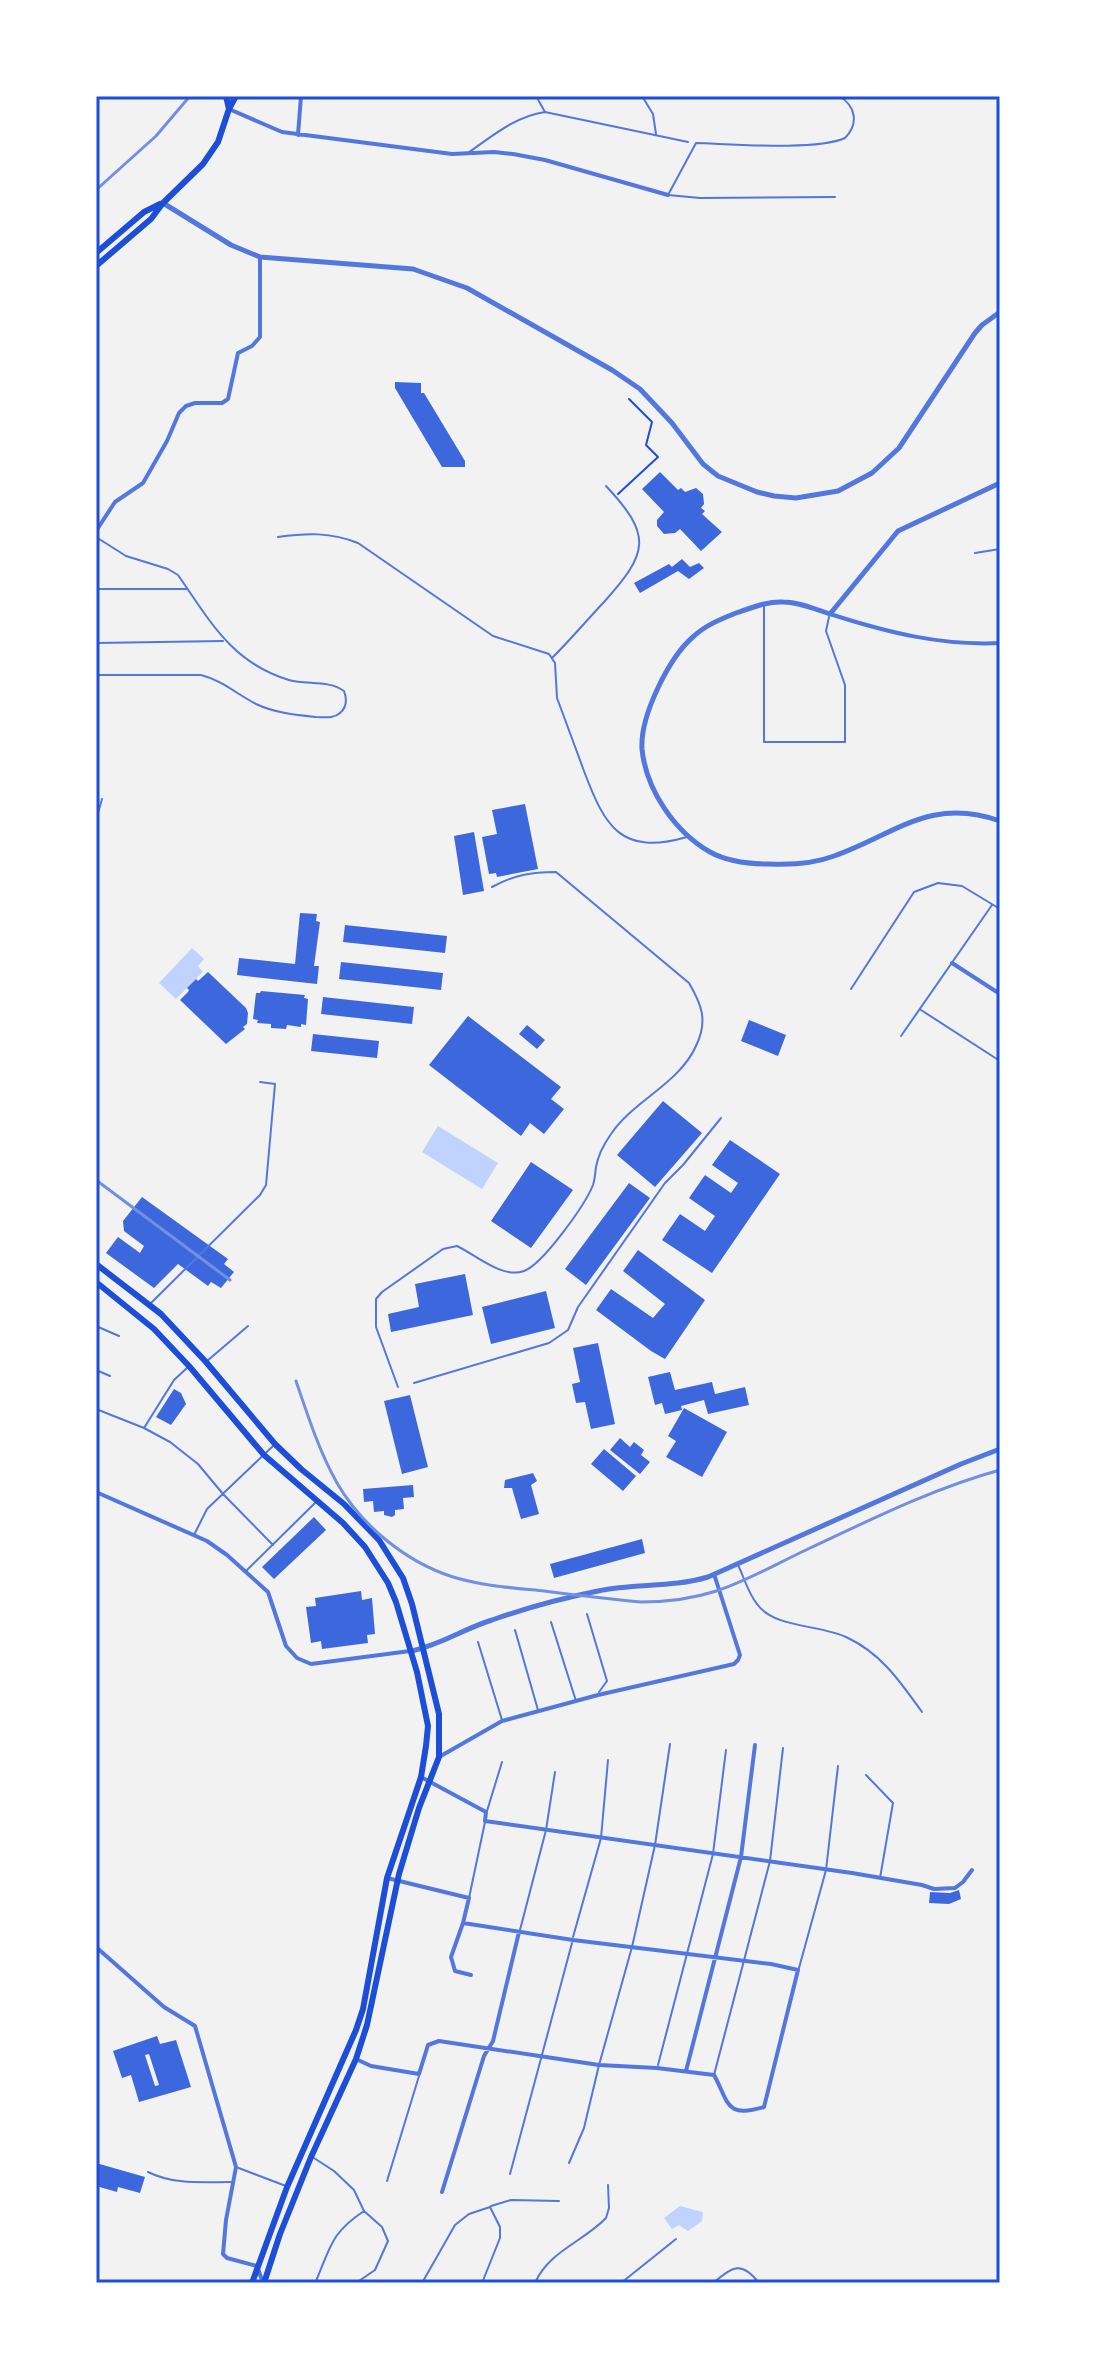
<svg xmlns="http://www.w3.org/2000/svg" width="1096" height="2379" font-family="Barlow,sans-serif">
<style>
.water{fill:#bfd3fe}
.building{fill:#3d67dc;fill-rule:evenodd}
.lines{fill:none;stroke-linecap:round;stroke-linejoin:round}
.path{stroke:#1d4ed8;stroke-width:2}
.service{stroke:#5277de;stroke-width:2}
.minor{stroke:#5277de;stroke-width:4}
.tertiary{stroke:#5277de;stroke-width:5}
.secondary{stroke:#1d4ed8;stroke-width:6}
.rail{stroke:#7290e2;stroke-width:3}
.neatline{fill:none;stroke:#1d4ed8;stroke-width:3}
</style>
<rect width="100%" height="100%" fill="#f2f2f2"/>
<path class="water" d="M192 948 204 959 198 966 203 972 176 999 159 983Z
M438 1126 498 1163 482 1189 422 1152Z
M680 2206 703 2212 702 2221 688 2231 679 2225 672 2229 664 2218Z"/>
<path class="building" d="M395 382 421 383V393H424L465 461V467H442L395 388Z
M660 472 678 490 681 488 685 492 696 488 703 494 704 504 701 508 705 511 702 514 722 532 701 551 680 529 675 533 664 534 657 526V520L664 512 642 489Z
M682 559 690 567 699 563 704 568 689 579 678 571 640 593 634 583 669 564 672 567Z
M525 804 538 869 497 877 496 873 489 874 482 837 497 834 492 810Z
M474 832 484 891 463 895 454 836Z
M300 913 317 914 316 921 320 922 314 966H319L317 984 237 975 239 958 295 964Z
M345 925 447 936 445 953 343 942Z
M341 962 443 973 441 990 339 979Z
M208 972 246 1008 248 1013 247 1024 243 1027 245 1029 226 1044 180 1000 188 992 189 990 187 988 196 979 198 981Z
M261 991 305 995 304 998 308 999 306 1025 301 1024V1027L287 1025 286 1029 271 1028V1024L257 1023 258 1020 253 1019 256 993H260Z
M323 997 414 1007 412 1024 321 1014Z
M468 1016 561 1087 551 1099 564 1109 544 1134 530 1123 521 1136 429 1065Z
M749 1020 786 1035 778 1056 741 1041Z
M527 1025 545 1040 537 1049 519 1034Z
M313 1034 379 1041 377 1058 311 1051Z
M663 1101 702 1133 655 1187 617 1155Z
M730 1140 780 1174 712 1273 662 1240 680 1214 705 1231 715 1216 689 1198 705 1175 731 1193 738 1183 712 1165Z
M531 1162 573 1190 531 1248 491 1221Z
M629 1183 650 1198 586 1285 565 1269Z
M142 1197 228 1259 224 1264 234 1272 221 1288 211 1282 208 1286 178 1264 154 1288 106 1253 118 1237 140 1253 144 1246 124 1231 123 1221Z
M638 1250 705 1300 665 1359 651 1351 596 1310 611 1289 653 1318 665 1304 623 1271Z
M465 1274 473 1315 391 1332 388 1314 419 1307 415 1284Z
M546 1291 555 1328 491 1344 482 1307Z
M598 1343 615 1424 591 1429 585 1402 576 1403 572 1384 580 1382 573 1348Z
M670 1372 675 1390 712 1382 715 1394 745 1387 749 1405 708 1414 704 1400 681 1406 682 1410 665 1414 662 1403 655 1405 648 1377Z
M174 1389 181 1393 186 1404 171 1425 156 1417Z
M410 1395 428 1467 402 1474 384 1401Z
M684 1408 727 1432 702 1477 666 1457 676 1441 668 1436Z
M620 1438 630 1447 634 1442 644 1450 641 1455 650 1462 640 1474 610 1450Z
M604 1449 636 1476 623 1491 591 1464Z
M533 1473 537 1481 531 1485 539 1514 521 1519 512 1488H504L505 1480Z
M413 1485 414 1497 403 1498 404 1509 395 1510V1515L392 1517 384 1515V1511L374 1512 373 1501 364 1502 363 1489Z
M314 1517 326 1530 274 1579 262 1567Z
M642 1539 645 1553 554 1578 550 1564Z
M361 1591 362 1600 372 1598 375 1634 367 1635 368 1643 322 1649 321 1641 311 1643 306 1607 316 1606 315 1598Z
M959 1890 961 1899 949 1904 929 1903 930 1892 950 1893Z
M157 2036 160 2044 176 2040 191 2087 139 2102 131 2075 122 2078 113 2051ZM149 2054 159 2085 155 2086 145 2055Z
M96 2163 145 2177 140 2193 118 2187 117 2192 96 2186Z"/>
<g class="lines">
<path class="path" d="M618 494 658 457 646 445 652 422 629 399"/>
<path class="service" d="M536 96 545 112
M642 96 653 114 656 134
M468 153C492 136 516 116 545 112L688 142
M835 197 700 198 668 195 696 143C731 144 816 151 845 138 859 124 856 106 839 96
M96 537 126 556 168 569 178 575C210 621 232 663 289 680 307 685 329 680 344 691 347 699 347 707 340 713 333 719 325 717 316 717 296 715 275 713 256 704 237 694 221 680 201 675H96
M278 537C306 533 331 532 358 543L493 636 549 654 555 663 557 698 560 706C568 728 576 749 584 771 605 827 621 856 687 837
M975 553 1000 549
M96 589H187
M764 606V742H845V685L826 631 829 617
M96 643 223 641
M553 657C571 639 587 620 604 602 648 553 653 536 606 486
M96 820 102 799
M851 989 914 892 938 883 962 886 1000 909
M921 1010 1000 1061
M901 1036 992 905
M151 1303 260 1195 266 1185 275 1084 260 1082
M96 1326 119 1336
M207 1361 248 1326
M96 1370 110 1376
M414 1383 549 1343 568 1330 578 1307 665 1183 683 1165 721 1118
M398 1387 376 1327V1299L382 1292 443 1249 457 1246C476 1255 502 1279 524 1271 543 1264 585 1205 593 1185 595 1179 595 1174 596 1167 598 1155 604 1144 611 1134 633 1101 679 1084 696 1046 708 1021 702 1005 689 983L556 872C531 872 514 875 492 887
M96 1409 144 1428 170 1442 198 1464 223 1494 273 1545
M144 1428 174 1380 188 1367
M194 1535 207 1509 274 1445
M738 1565C744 1577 748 1593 757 1604 775 1629 821 1624 848 1638 882 1654 901 1683 922 1712
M246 1571 315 1503
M587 1614 607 1681 599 1692
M551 1622 576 1701
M515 1630 538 1710
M478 1642 502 1720
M866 1775 893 1803 880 1878
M487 1811 502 1762
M469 1898 485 1822
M520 1930 546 1830 555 1772
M573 1937 601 1838 608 1760
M799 1968 826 1870 838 1766
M658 2065 713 1854 726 1750
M714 2075 770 1861 783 1748
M314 2158 334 2171 354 2190 364 2211 382 2227 388 2241 375 2270 356 2283
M569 2163 584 2128 599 2065 632 1947 655 1845 670 1744
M236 2167 286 2186
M148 2172C174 2185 203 2182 231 2182
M510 2174 572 1943
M387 2181 419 2076
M491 2206 511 2200 559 2201
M318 2283 316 2281C331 2246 331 2233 364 2211
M422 2283 455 2225 469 2214 490 2207 500 2227V2238L482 2283
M535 2283C549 2251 583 2242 606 2218L609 2208 608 2185
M621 2283 676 2239
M713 2283C733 2267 741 2260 759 2283"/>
<path class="minor" d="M229 109 282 132 452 154 494 152 513 154 545 160 668 195
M298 135 301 96
M96 531 115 502 143 483 167 441 179 413 186 406 195 403H222L228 399 238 353 252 346 260 337V257
M830 614C886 632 941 646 1000 643
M952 963 1000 994
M96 1492 207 1541 227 1555 268 1592 286 1646 297 1658 311 1664 410 1651
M439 1757 502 1721 598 1695 734 1664 738 1660 740 1655 714 1574
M421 1777 486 1812 485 1821 852 1873 922 1885 934 1889 955 1888 963 1882 972 1870
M463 1923 451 1957 455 1971 471 1975
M96 1947 164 2007 195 2026 236 2167 226 2220 223 2254 227 2258 257 2266 263 2283
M356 2059 371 2066 419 2074 428 2045 439 2041 599 2065 657 2068 714 2075C729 2102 725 2119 764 2107L798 1970 771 1964 573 1940 463 1923 469 1898 387 1878
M686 2071 741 1857 755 1745
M442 2192 484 2056 493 2041 519 1932"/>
<path class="tertiary" d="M163 203 231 245 260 257 413 269 467 288 612 370 640 389 672 423 703 464 718 476 757 492 774 496 796 498 838 491 872 473 899 448 975 333 982 325 1000 312
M1000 483 898 531 830 614C815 609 799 602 783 602 768 601 751 608 736 613 721 619 706 625 694 636 669 657 640 716 642 749 646 790 675 832 710 852 728 862 748 864 769 864 791 865 813 864 834 856 894 835 930 796 1000 821
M412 1651C443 1644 463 1629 492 1620 526 1608 563 1598 598 1591 635 1583 672 1588 708 1577L961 1464 1000 1449"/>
<path class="secondary" d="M226 96 229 109
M96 253 144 212 160 204
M96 266 151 219 163 203 203 164 218 142 229 109 236 96
M96 1264 161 1314 206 1362 275 1444 301 1469 344 1504 379 1540 403 1578 412 1604 439 1714V1757L419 1808 399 1874 367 2025 356 2059 311 2157 280 2234 264 2283
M96 1282 154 1329 189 1366 264 1455 343 1523 365 1547 388 1583 396 1602 417 1672 428 1726 426 1746 421 1777 387 1878 363 2009 356 2030 287 2187 252 2283"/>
<path class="rail" d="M96 190 156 136 190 96
M96 1180 230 1280
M296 1381C308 1416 319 1451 337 1483 362 1526 406 1562 453 1577 483 1586 514 1588 544 1591 576 1595 608 1599 641 1602 714 1602 745 1579 808 1549 870 1520 934 1488 1000 1470"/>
</g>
<rect width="1096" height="2379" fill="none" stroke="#ffffff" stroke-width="196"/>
<rect x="98" y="98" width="900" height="2183" class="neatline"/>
</svg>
